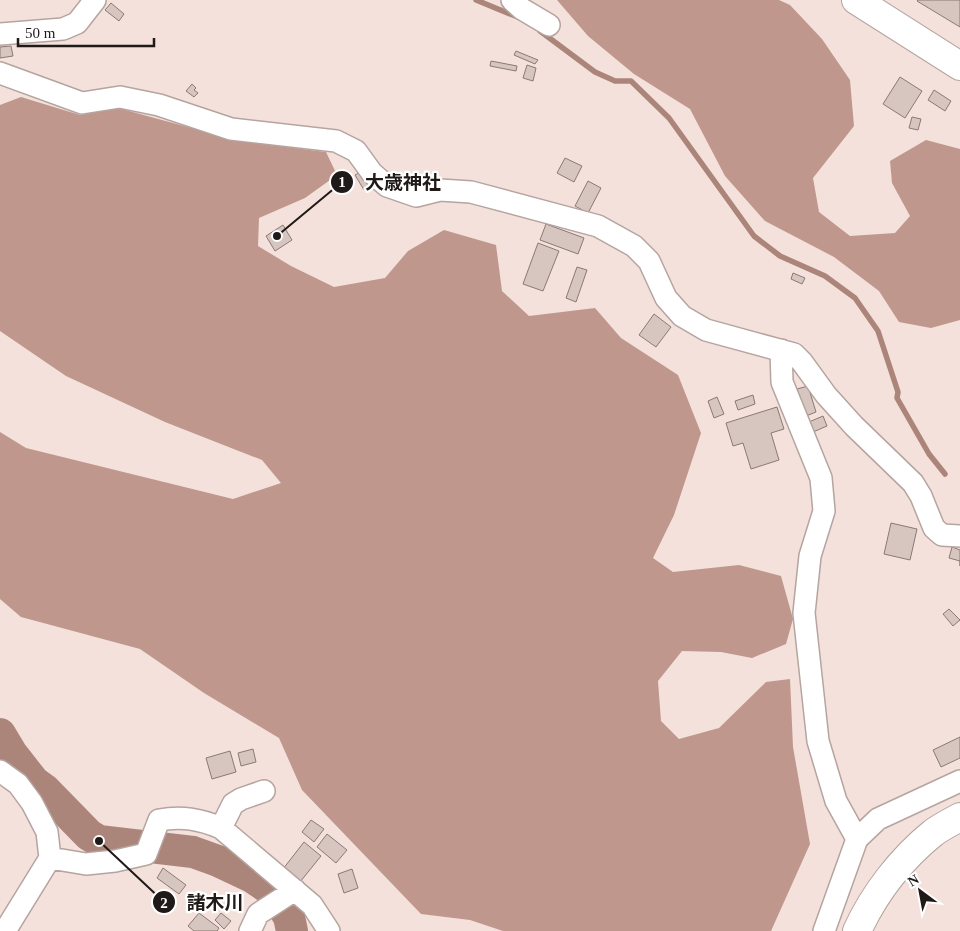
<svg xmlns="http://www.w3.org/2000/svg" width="960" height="931" font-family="'Times New Roman','Noto Sans JP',serif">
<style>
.forest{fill:#bf978c}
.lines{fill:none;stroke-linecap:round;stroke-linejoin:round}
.stream{stroke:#ac857a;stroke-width:5.5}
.river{stroke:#ac857a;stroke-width:32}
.building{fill:#d7c5c0;stroke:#8a7975}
.street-casing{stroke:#b5a49f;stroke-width:24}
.secondary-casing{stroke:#b5a49f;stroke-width:30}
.street{stroke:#fff;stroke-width:21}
.secondary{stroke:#fff;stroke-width:28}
.leader{fill:none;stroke:#1f1917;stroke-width:2}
.callout-dot{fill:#1f1917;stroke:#fff;stroke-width:2}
.mark-label{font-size:15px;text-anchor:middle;font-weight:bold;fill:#fff}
.callout-label{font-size:19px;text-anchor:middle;font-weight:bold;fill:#1f1917;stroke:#fff;stroke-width:4.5;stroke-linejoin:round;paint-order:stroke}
</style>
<rect width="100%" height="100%" fill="#f4e1dc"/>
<path class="forest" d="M557 0H779L790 5 822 39 850 80 854 126 813 178 819 212 850 236 895 233 910 216 892 183 890 161 926 140 960 149V320L931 328 899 322 879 291 834 257 765 221 725 176 690 109 634 74 588 36Z
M21 97 80 115 118 108 239 141 326 152 337 175 305 198 259 218 258 246 291 266 334 287 385 278 408 251 444 230 496 245 502 291 529 316 595 308 621 338 678 375 701 433 674 515 653 558 673 572 739 565 781 576 793 619 786 644 752 658 721 652 682 651 658 681 661 721 679 739 719 728 766 682 790 679 793 747 810 844 771 931H503L470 920 421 914 302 790 279 738 204 693 140 649 21 617 0 599V432L26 448 233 499 281 483 262 460 165 422 66 376 0 331V105Z"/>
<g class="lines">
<path class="stream" d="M476 0 520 18
M540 31 595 72 615 81H631L669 118 754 236 780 256 825 276 855 298 878 331 898 392 897 398 929 454 945 474"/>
<path class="river" d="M0 734 12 754 34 782 45 790 89 835 99 841 193 852 218 861 252 877 274 892 289 917 292 931"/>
</g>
<path class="building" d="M918 0H960V27L917 1Z
M111 3 124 14 119 21 105 10Z
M11 46 13 56 0 58V47Z
M516 51 538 60 535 64 514 55Z
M491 61 517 66 516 71 490 66Z
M527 65 536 68 533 81 523 78Z
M900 77 922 91 905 118 883 104Z
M192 84 196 88 194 90 198 93 194 97 186 91Z
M934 90 951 101 945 111 928 100Z
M912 117 921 119 918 130 909 128Z
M565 158 582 166 574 182 557 173Z
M364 170 373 185 364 190 355 175Z
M588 181 601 188 588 213 575 206Z
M546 224 584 238 578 254 540 240Z
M283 225 292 240 275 251 266 236Z
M538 243 559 251 543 291 523 284Z
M577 267 587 270 576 302 566 298Z
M793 273 805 278 802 284 791 279Z
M654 314 671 327 656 347 639 335Z
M808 386 816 412 806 416 797 389Z
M753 395 755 404 738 410 735 401Z
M717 397 724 414 714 418 708 401Z
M777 407 784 429 771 433 779 460 751 469 743 443 733 446 726 423Z
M823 416 827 426 813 432 809 422Z
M891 523 917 529 910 560 884 554Z
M952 547 960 550V566V561L949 558Z
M949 609 960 620 953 626 943 614Z
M960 737V758L941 767 933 750Z
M253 749 256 762 241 766 238 753Z
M230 751 236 772 212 779 206 758Z
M311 820 324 829 314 842 302 832Z
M327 834 347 850 336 863 317 847Z
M304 842 321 856 300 882 283 869Z
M163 868 186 885 179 894 157 878Z
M352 869 358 888 344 893 338 874Z
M199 913 219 928 217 931H194L188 926Z
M221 913 231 921 224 929 215 920Z"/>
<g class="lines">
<g class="street-casing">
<path id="street" d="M512 0 522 9 549 25
M0 34 63 29 77 23 95 0
M0 73 82 103 120 97 159 105 231 129 336 141 356 151 372 173 387 186 416 196 440 190 471 192 598 226 634 246 649 261 666 298 682 316 706 330 794 354 802 362 826 395 854 426 913 483 921 496 934 528 942 535 960 536
M781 350 782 382 821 478 824 511 810 556 804 613 818 741 836 801 857 839
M0 771 18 784 32 803 47 832 50 858 5 931
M221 828 233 804 241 799 264 791
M50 858 86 864 115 861 146 854 159 820C182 816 200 819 221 828L312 905 329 931
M250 931 258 914 295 890
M824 931 857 839 878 819 960 781"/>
</g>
<g class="secondary-casing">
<path id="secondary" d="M856 0 960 66
M857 931C874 894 901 859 933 833 941 827 951 822 960 817"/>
</g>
<use href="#street" class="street"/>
<use href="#secondary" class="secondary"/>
</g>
<path class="leader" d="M277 236L342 182M99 841L164 902"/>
<g class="callout-dot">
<circle cx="277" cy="236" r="5"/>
<circle cx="99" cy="841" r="5"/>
<circle cx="342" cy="182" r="12"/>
<circle cx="164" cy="902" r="12"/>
</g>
<g class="mark-label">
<text x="342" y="187">1</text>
<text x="164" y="908">2</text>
</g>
<g class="callout-label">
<text x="403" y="189">大歳神社</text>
<text x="215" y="909">諸木川</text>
</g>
<g transform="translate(920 891) rotate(328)" stroke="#ffffff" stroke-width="4" paint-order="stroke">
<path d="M0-4L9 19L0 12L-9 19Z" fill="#1f1917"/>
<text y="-8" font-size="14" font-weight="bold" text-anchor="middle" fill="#1f1917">N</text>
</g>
<path d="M18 38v8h136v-8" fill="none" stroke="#1f1917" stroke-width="2.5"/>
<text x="25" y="38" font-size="15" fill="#1f1917" stroke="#ffffff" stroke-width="4" paint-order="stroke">50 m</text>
</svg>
